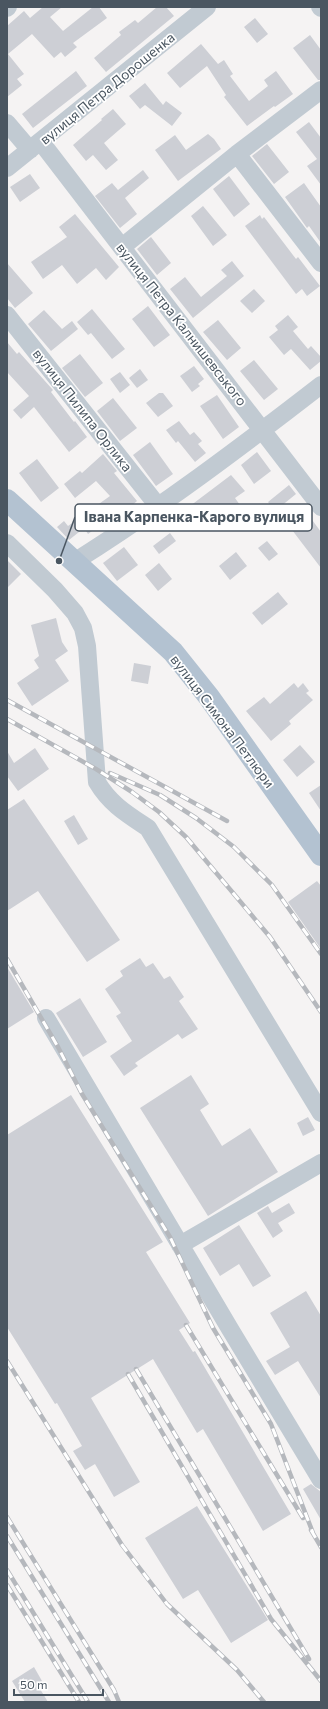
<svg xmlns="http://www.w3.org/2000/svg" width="328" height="1709" font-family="Commissioner,sans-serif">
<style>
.building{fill:#cdcfd5}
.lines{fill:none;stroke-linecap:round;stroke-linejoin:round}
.minor{stroke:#c1cad2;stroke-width:18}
.major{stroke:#b3c2d1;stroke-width:22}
.rail-casing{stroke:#b5b8bd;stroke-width:4.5}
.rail{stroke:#fff;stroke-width:3;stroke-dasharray:9;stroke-linecap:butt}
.labels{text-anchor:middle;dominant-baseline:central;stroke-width:3.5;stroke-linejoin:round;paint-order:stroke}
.street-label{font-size:14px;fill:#4a5661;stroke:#fff}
.leader{fill:none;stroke:#4a5661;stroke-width:1.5}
.callout-dot{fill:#4a5661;stroke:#fff;stroke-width:1.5}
.callout{fill:#fff;stroke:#4a5661;stroke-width:1.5}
.callout-label{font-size:15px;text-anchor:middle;font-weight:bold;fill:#4a5661}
</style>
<rect width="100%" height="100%" fill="#f5f3f3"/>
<path class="building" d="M43 7H62L50 17 63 31 93 7H99L107 18 73 43 77 47 65 57 61 52 54 58 32 34 8 54 24 74 17 79 22 85 7 97V26L24 11 30 18Z
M157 7H166L174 16 106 72 94 58 121 35 119 32 135 20 138 23Z
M255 18 268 34 257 43 244 27Z
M310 35 321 50V80H318L293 48Z
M201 44 218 64 224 60 233 74 230 76 249 101 268 86 264 80 276 71 293 94 275 107 274 106 247 126 224 97 226 95 207 66 180 88 167 73Z
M76 71 87 86 33 128 22 114Z
M145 83 163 105 166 101 182 113 172 126 145 105 140 109 129 96Z
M113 109 126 124 104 143 118 160 106 170 93 155 86 161 73 145 102 120 101 119Z
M309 122 321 138V185L307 166 317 159 296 132Z
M208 134 214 139 221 149 178 181 155 150 175 135 186 150Z
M267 144 289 172 274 184 252 156Z
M143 170 149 178 125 198 137 214 120 228 95 196 112 183 118 190Z
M30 174 40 188 20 202 10 187Z
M229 176 250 204 234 217 213 189Z
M304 183 321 207V243L309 226 307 228 285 197Z
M203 206 227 235 213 246 191 216Z
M75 214 119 267 106 280 96 268 77 284 62 265 43 279 31 262 67 237 59 227Z
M260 215 262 219 264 217 296 259 298 257 320 286 307 296 302 289 296 294 245 226Z
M151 237 171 263 157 275 137 249Z
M232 261 244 276 193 318 170 289 185 277 201 297 227 276 221 270Z
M7 263 33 293 15 308 7 298Z
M254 289 265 301 252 313 240 301Z
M148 306 170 335 154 347 132 319Z
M92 309 125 349 112 359 91 333 88 335 77 322Z
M44 310 62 329 72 321 78 329 51 351 28 324Z
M288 315 298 327 293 331 308 349 311 346 321 357V361L310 370 291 349 284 355 269 337 278 330 275 326Z
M218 320 241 348 227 360 203 332Z
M7 342 17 354 19 352 53 390 51 392 74 422 75 421 87 437 69 452 34 407 21 419 13 410 29 396 7 372Z
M80 354 103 383 85 397 62 368Z
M254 360 278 389 264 400 240 371Z
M194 366 204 379 198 384 200 386 192 392 180 376Z
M140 369 148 380 137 388 129 378Z
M120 372 130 385 120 393 110 379Z
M159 393H163L173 406 158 417 146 403Z
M217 395 239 427 223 439 200 406Z
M113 398 137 428 120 441 97 411Z
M179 421 190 435 194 432 202 441 198 444 206 453 195 462 178 441 176 443 166 430Z
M150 442 173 474 156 486 133 455Z
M257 452 271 471 254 484 241 465Z
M103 454 117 471 114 473 137 501 122 514 119 511 88 534 84 528 69 540 57 527 64 521 68 526 110 496 96 481 75 498 64 484 80 471 82 473Z
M37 459 59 488 41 502 19 473Z
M231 475 245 491 235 498 252 522 239 531 224 508 203 524 190 506Z
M289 485 296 494 275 511 268 502Z
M307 513 321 532V568L289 526Z
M170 533 176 541 159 554 153 546Z
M267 541 278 554 269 561 258 548Z
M124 547 138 565 117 581 103 563Z
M236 552 247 566 230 580 219 566Z
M7 560 21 574 7 588Z
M159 563 172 579 158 591 145 575Z
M278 592 288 604 262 625 252 613Z
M56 618 62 642 68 651 55 660 69 681 32 706 17 683 39 668 34 660 39 656 31 625Z
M134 663 151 666 148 684 131 681Z
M294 683 298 688 303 683 309 691 306 693 313 700 289 721 291 724 271 741 246 711 264 697 270 704Z
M300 745 315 762 297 777 283 760Z
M35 748 49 769 18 791 7 776V751L14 763Z
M321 785V811L309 793Z
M24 799 120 940 87 962 38 891 7 911V810Z
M74 815 88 839 78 845 64 821Z
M317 881 321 886V949L288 902Z
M140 958 146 967 153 963 164 979 170 976 184 997 179 1001 198 1029 182 1039 178 1034 135 1063 138 1066 124 1076 110 1056 132 1041 116 1016 121 1013 105 989 123 976 120 971Z
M7 967 34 1012 7 1029Z
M80 998 107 1042 83 1057 56 1013Z
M191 1075 209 1104 200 1110 222 1146 250 1128 278 1172 208 1216 140 1108Z
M71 1095 163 1242 146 1252 190 1323 179 1330 193 1352 195 1351 291 1514 263 1531 203 1429 197 1433 153 1359 91 1398 140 1482 114 1497 95 1464 85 1470 73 1451 82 1446 57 1403 55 1404 7 1327V1135Z
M308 1117 315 1130 303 1136 297 1123Z
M289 1203 295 1213 278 1223 283 1231 273 1238 257 1213 268 1206 272 1213Z
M239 1225 271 1276 253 1287 239 1264 220 1276 203 1248Z
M306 1291 321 1316V1398L298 1361 275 1375 266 1361 290 1347 270 1313Z
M311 1484 321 1492V1520L303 1489Z
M197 1506 268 1620 231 1643 198 1590 183 1599 145 1538Z
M34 1667 42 1681 37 1684 48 1702H25L12 1681Z"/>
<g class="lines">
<path class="minor" d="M320 7 321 8
M7 8 8 7
M7 123 30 150
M41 142 321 507
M237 154 321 263
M7 168 207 7
M122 247 237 154 321 90
M7 315 158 506
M7 543 55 590 75 613 83 628 87 646 97 782C110 804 127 814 148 828L321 1113
M74 562C160 508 241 447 321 385
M46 1018 230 1329 321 1480
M180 1245 321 1163"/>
<path class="major" d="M7 500 173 652 209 697 321 855"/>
<g class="rail-casing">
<path id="rail" d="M7 700 227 821
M7 719 96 769 132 792 159 812 186 837 270 937 321 1012
M110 773 160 795 196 818 234 847 272 885 321 954
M7 959 58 1047 82 1094 170 1237 213 1328 271 1424 313 1533
M186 1325 303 1518
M7 1361 122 1545 167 1604 237 1670 264 1702
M136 1369 309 1659
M128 1374 271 1619 321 1681
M7 1517 114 1690 119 1702
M311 1530 321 1547
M7 1536 109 1702
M7 1570 88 1702
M7 1585 79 1702"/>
</g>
<use href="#rail" class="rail"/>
</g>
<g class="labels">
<g class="street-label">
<text transform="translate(107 88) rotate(-39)">вулиця Петра Дорошенка</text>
<text transform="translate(182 324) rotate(52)">вулиця Петра Калнишевського</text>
<text transform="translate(83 410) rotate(52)">вулиця Пилипа Орлика</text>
<text transform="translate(223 721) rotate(53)">вулиця Симона Петлюри</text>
</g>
</g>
<path class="leader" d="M59 561L75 517"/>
<circle class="callout-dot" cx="59" cy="561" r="4"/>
<rect class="callout" x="75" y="504" width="237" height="27" rx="4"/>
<g class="callout-label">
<text x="194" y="522">Івана Карпенка-Карого вулиця</text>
</g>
<rect width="328" height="1709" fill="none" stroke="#4a5661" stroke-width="16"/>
<path d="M14 1689v6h89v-6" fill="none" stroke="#4a5661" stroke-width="2"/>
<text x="20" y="1689" font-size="12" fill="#4a5661" stroke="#ffffff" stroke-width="3" paint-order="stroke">50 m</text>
</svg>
